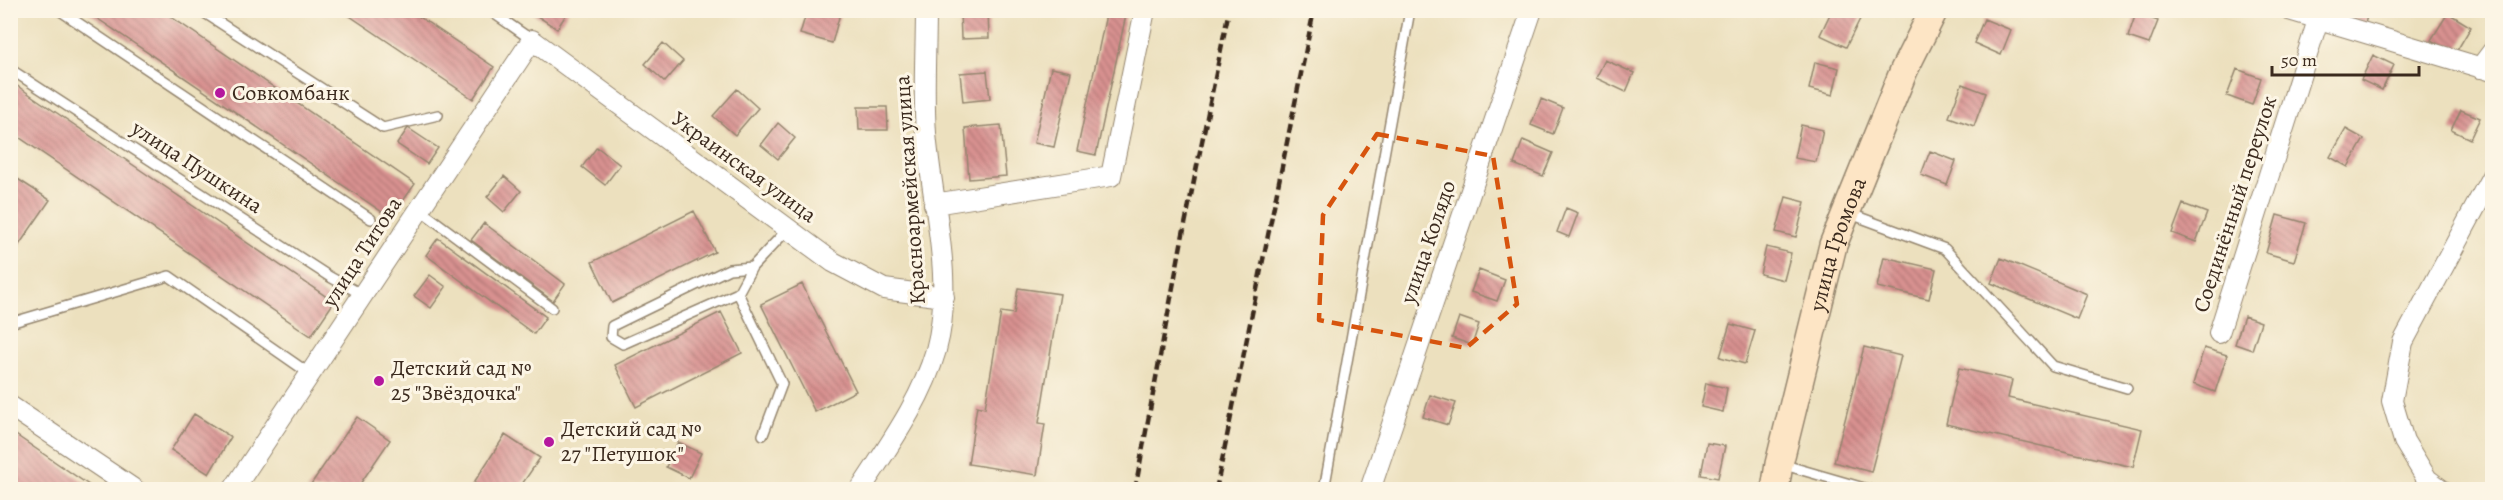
<svg xmlns="http://www.w3.org/2000/svg" width="2503" height="500" font-family="Alegreya,serif">
<style>
.building{fill:url(#building-back-hatch)}
.lines{fill:none;stroke-linecap:round;stroke-linejoin:round}
.lane-casing{stroke:#94856e;stroke-width:12}
.street-casing{stroke:#94856e;stroke-width:22}
.secondary-casing{stroke:#94856e;stroke-width:30}
.lane{stroke:#fff;stroke-width:9}
.street{stroke:#fff;stroke-width:20}
.secondary{stroke:#fde5c5;stroke-width:27}
.rail{stroke:#3b2a1e;stroke-width:4.5;stroke-dasharray:9 4.5;stroke-linecap:butt}
.marked{fill:none;stroke:#d7540e;stroke-width:4.5;stroke-dasharray:12 8;stroke-linejoin:round}
.poi-dot{fill:#b5179e;stroke:#fcf5e5;stroke-width:2}
.labels{text-anchor:middle;dominant-baseline:central;stroke-width:6;stroke-linejoin:round;paint-order:stroke}
.poi-label{font-size:22px;fill:#3b2a1e;stroke:#fcf5e5;text-anchor:start}
.street-label{font-size:22px;fill:#3b2a1e;stroke:#fcf5e5}
</style>
<defs>
<pattern id="building-back-hatch" width="6" height="6" patternUnits="userSpaceOnUse" patternTransform="scale(1.5)"><rect width="6" height="6" fill="#d89190"/><path d="M-1 5l2 2M0 0l6 6M5-1l2 2" fill="none" stroke="#b07775"/></pattern>
</defs>
<rect width="100%" height="100%" fill="#fcf5e5"/>
<filter id="ink" filterUnits="userSpaceOnUse"><feTurbulence type="fractalNoise" baseFrequency=".0167" numOctaves="2"/><feDisplacementMap in="SourceGraphic" scale="12" xChannelSelector="R" yChannelSelector="G"/><feConvolveMatrix kernelMatrix="1 2 1 2 8 2 1 2 1" color-interpolation-filters="sRGB"/></filter>
<filter id="wash" filterUnits="userSpaceOnUse"><feTurbulence type="fractalNoise" baseFrequency=".008" numOctaves="4" result="noise"/><feDisplacementMap in="SourceGraphic" scale="24" xChannelSelector="R" yChannelSelector="G"/><feGaussianBlur stdDeviation="1.35" result="paint"/><feColorMatrix in="noise" values="0 0 0 0 0 0 0 0 0 0 0 0 0 0 0 0 0 1.4 0 .05"/><feComposite in="paint" operator="in"/></filter>
<g filter="url(#wash)">
<rect width="100%" height="100%" fill="#ece0be"/>
<g id="blocks">
<path class="building" d="M85 10H161L415 184 391 218Z
M341 10H409L494 67 473 99Z
M528 10H569L557 29Z
M807 10H841L832 43 800 34Z
M960 10H988L989 38 961 39Z
M1107 10H1127L1096 155 1077 151Z
M1832 10H1857L1863 13 1846 47 1820 35Z
M2337 10H2369L2365 23 2336 13Z
M2136 13 2158 21 2149 44 2128 37Z
M2448 13 2471 27 2455 54 2431 40Z
M1984 19 2011 30 2001 55 1974 43Z
M663 43 683 61 665 82 645 64Z
M2373 55 2394 65 2382 90 2361 80Z
M1605 60 1634 73 1626 92 1596 78Z
M1815 62 1839 68 1833 95 1809 89Z
M1051 68 1071 72 1054 147 1034 143Z
M2237 69 2261 78 2252 105 2227 96Z
M987 71 990 99 963 102 960 73Z
M13 83 334 302 311 336 10 131V87Z
M1962 84 1986 93 1974 126 1949 117Z
M737 89 758 108 735 135 713 116Z
M1541 99 1563 108 1553 134 1531 125Z
M858 107H887L888 130H859Z
M2461 110 2480 118 2470 139 2451 130Z
M778 123 795 138 778 159 761 145Z
M1001 125 1006 176 969 179 965 128Z
M1801 125 1823 130 1816 162 1794 158Z
M408 128 438 148 427 164 397 144Z
M2346 129 2364 139 2348 167 2330 157Z
M1523 140 1553 153 1543 176 1514 164Z
M597 147 620 165 605 185 582 167Z
M1930 151 1956 161 1947 185 1921 175Z
M10 174 50 200 10 258Z
M504 176 521 191 504 212 487 197Z
M1786 197 1805 202 1796 237 1776 232Z
M2183 204 2207 213 2196 242 2172 233Z
M1566 208 1578 213 1569 237 1557 232Z
M694 211 715 252 612 303 592 262Z
M2277 215 2306 223 2294 261 2266 253Z
M484 223 565 284 553 301 471 240Z
M438 238 546 317 534 334 426 255Z
M1766 247 1791 253 1784 280 1760 274Z
M1884 257 1936 269 1929 299 1877 287Z
M2001 258 2087 294 2077 319 1991 283Z
M1479 270 1505 280 1497 301 1471 292Z
M430 275 446 287 431 308 414 296Z
M802 284 856 391 815 412 761 304Z
M1018 288 1060 294 1039 423 1045 424 1037 475 968 464 977 406 985 408 1001 312 1014 314Z
M721 312 742 353 636 407 615 365Z
M2244 316 2261 322 2252 350 2235 344Z
M1459 317 1479 324 1472 345 1452 338Z
M1730 324 1755 331 1745 364 1720 357Z
M1864 347 1901 356 1871 472 1834 462Z
M2204 348 2227 355 2215 392 2193 384Z
M1959 368 2012 380 2008 398 2142 429 2133 467 1946 424Z
M1706 383 1727 388 1723 412 1701 407Z
M1430 395 1456 403 1448 425 1423 417Z
M194 414 231 437 209 474 171 450Z
M357 417 390 440 356 490H307Z
M10 431 96 490H17L10 485Z
M505 435 540 458 518 490H469Z
M678 442 701 453 689 478 666 467Z
M1707 443 1725 446 1718 478 1701 475Z"/>
</g>
</g>
<g filter="url(#ink)">
<use href="#blocks" fill-opacity="0" stroke="#94856e" stroke-width="1.5"/>
<g class="lines">
<g class="lane-casing">
<path id="lane" d="M59 10 371 219
M200 10 383 128 438 115
M489 10 532 40
M10 69 330 277 363 295
M419 209 552 308
M1848 213 1945 249 2053 366 2127 388
M738 293 752 267
M10 323 169 276 310 374
M763 435 782 384 738 293 623 344 611 337 612 326 729 269 752 267 788 229
M1781 464 1871 490
M1324 490 1410 10"/>
</g>
<g class="street-casing">
<path id="street" d="M2289 10 2492 71
M2480 68 2492 52
M934 204 1111 176 1145 10
M2219 333 2318 20
M10 406 135 490
M233 490 532 40 833 262 884 289 944 297
M860 490C889 445 921 402 936 350 955 280 932 205 926 133 923 93 926 51 926 10
M1370 490 1532 10
M2442 490 2427 479 2404 441 2392 401 2403 342 2492 176"/>
</g>
<g class="secondary-casing">
<g id="secondary">
<path id="s1" d="M1775 490 1779 464 1833 245 1904 70 1934 10"/>
</g>
</g>
<use href="#lane" class="lane"/>
<use href="#street" class="street"/>
<use href="#secondary" class="secondary"/>
<path class="rail" d="M1135 490 1182 239 1229 10
M1216 490 1314 10"/>
</g>
</g>
<path class="marked" d="M1377 134 1493 156 1517 304 1466 348 1319 320 1323 215Z"/>
<g class="poi-dot">
<circle cx="220" cy="93" r="6"/>
<circle cx="379" cy="381" r="6"/>
<circle cx="549" cy="442" r="6"/>
</g>
<g class="labels">
<g class="poi-label">
<text x="232" y="93">Совкомбанк</text>
<text x="391" y="368">Детский сад №<tspan x="391" dy="25">25 "Звёздочка"</tspan></text>
<text x="561" y="429">Детский сад №<tspan x="561" dy="25">27 "Петушок"</tspan></text>
</g>
<g class="street-label">
<text transform="translate(197 167) rotate(33)">улица Пушкина</text>
<text transform="translate(744 167) rotate(36)">Украинская улица</text>
<text transform="translate(910 190) rotate(-94)">Красноармейская улица</text>
<text transform="translate(2235 204) rotate(-72)">Соединённый переулок</text>
<text transform="translate(1428 242) rotate(-71)">улица Колядо</text>
<text stroke="none"><textPath href="#s1" startOffset="254">улица Громова</textPath></text>
<text transform="translate(362 252) rotate(-57)">улица Титова</text>
</g>
</g>
<rect width="2503" height="500" fill="none" stroke="#fcf5e5" stroke-width="36"/>
<path d="M2272 66v9h147v-9" fill="none" stroke="#3b2a1e" stroke-width="3"/>
<text x="2281" y="66" font-size="18" fill="#3b2a1e" stroke="#fcf5e5" stroke-width="4.5" paint-order="stroke">50 m</text>
</svg>
